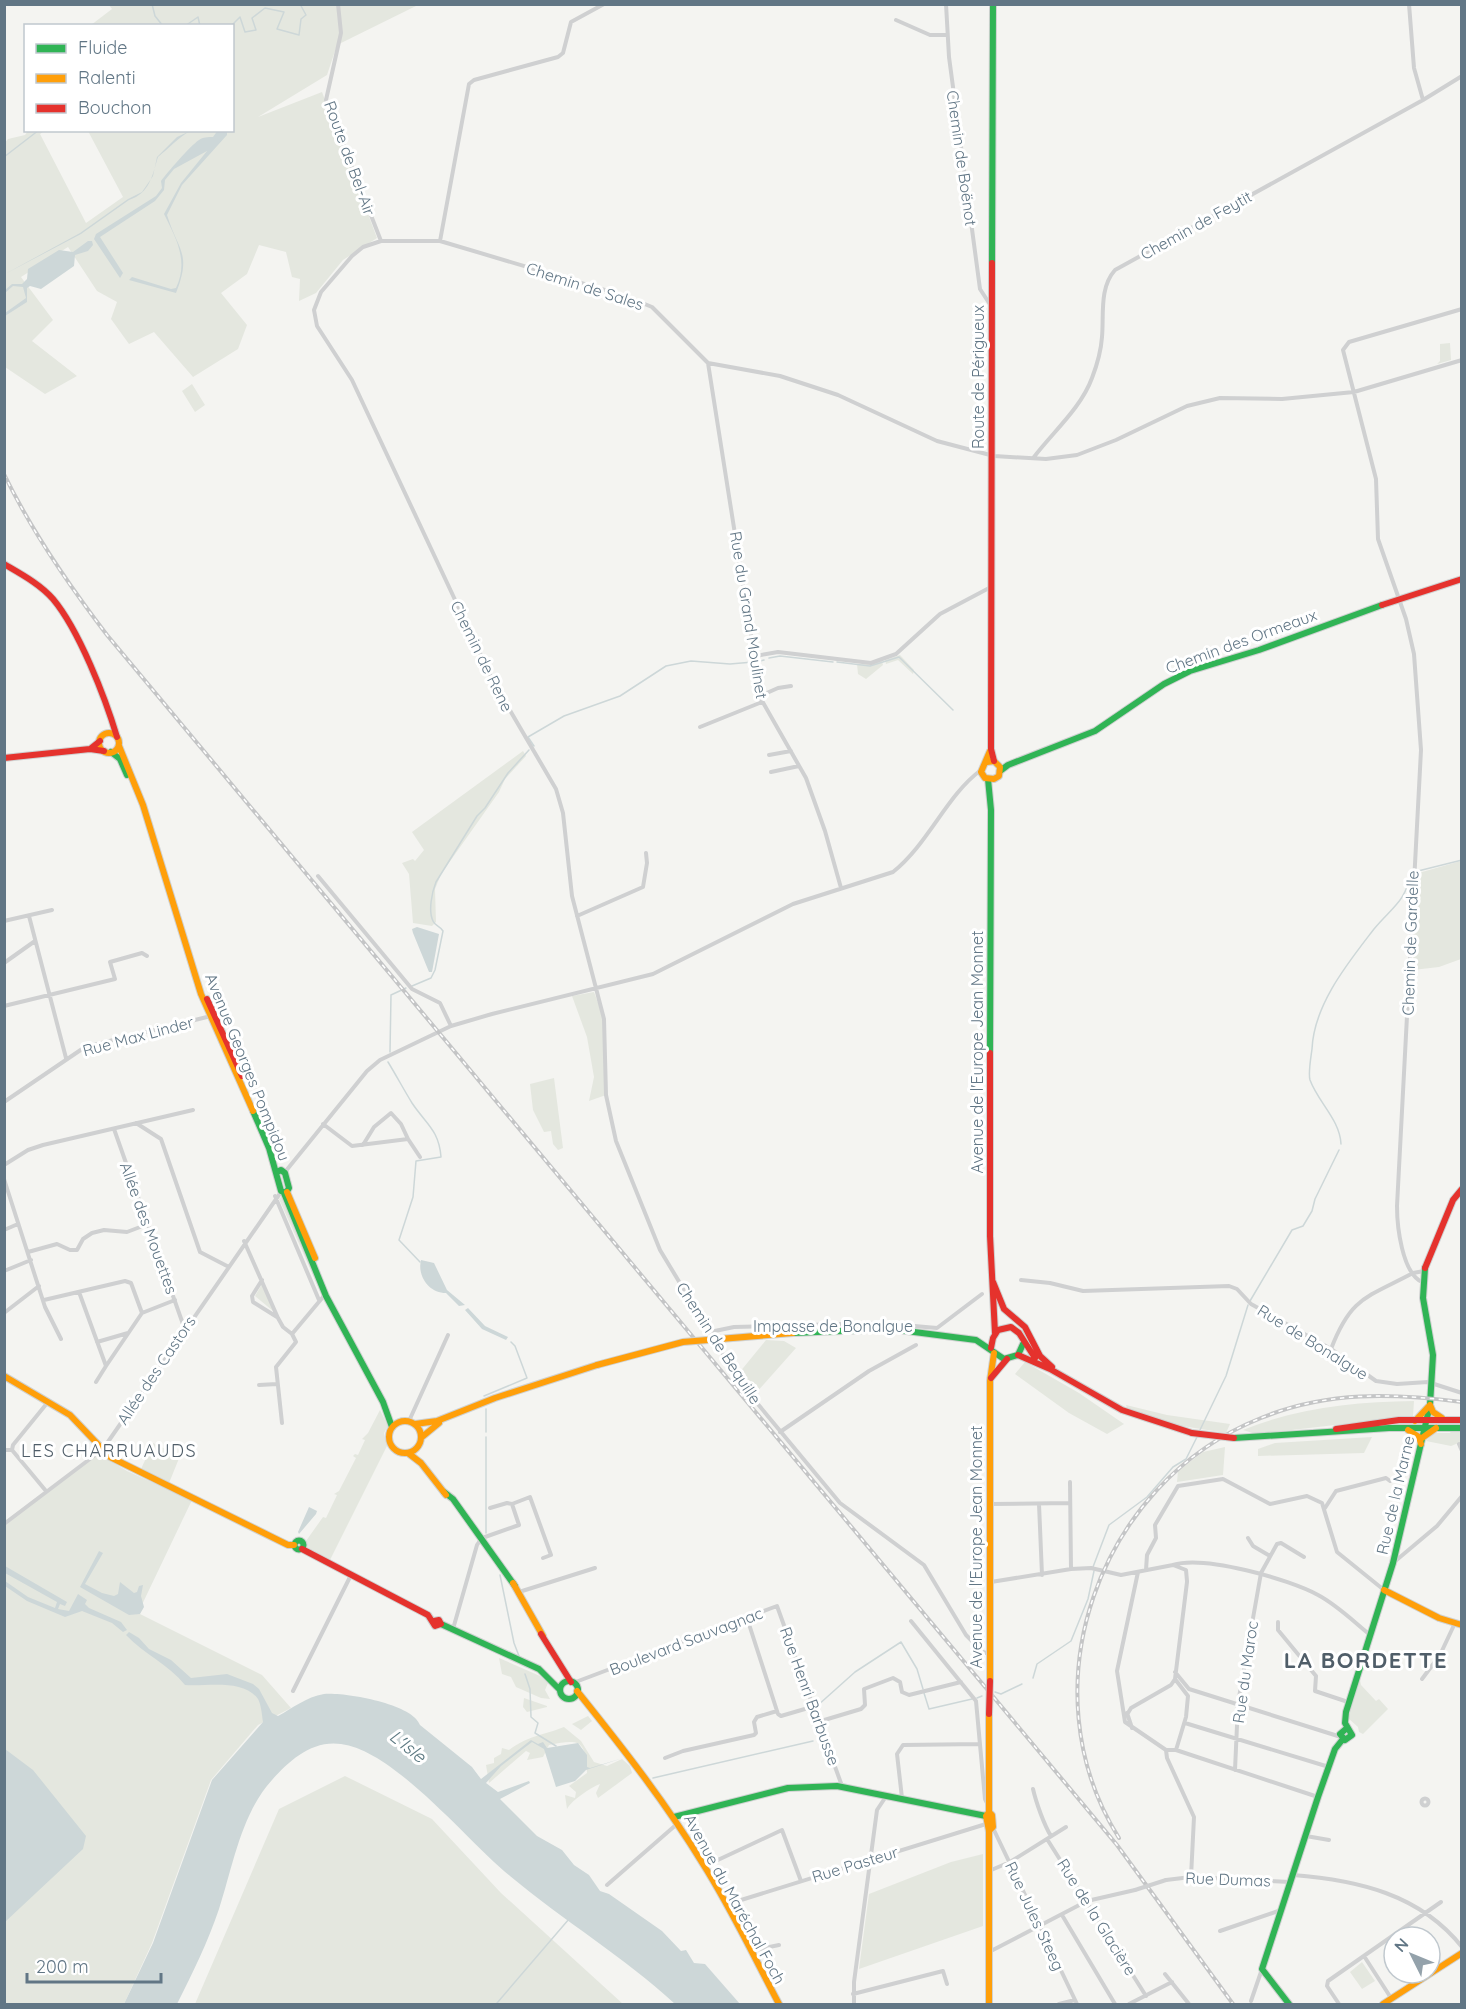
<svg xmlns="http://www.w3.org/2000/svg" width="1466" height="2009" font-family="Quicksand,sans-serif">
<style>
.green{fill:#e4e7df}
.water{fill:#cdd7d8}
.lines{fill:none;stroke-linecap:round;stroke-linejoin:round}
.stream{stroke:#cdd7d8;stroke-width:1.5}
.fast-casing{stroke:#cfd1d1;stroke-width:8}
.slow-casing{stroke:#cfd1d1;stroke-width:8}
.jam-casing{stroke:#cfd1d1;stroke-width:8}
.street{stroke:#cfd0d1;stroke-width:4}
.fast{stroke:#30b455;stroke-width:6}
.slow{stroke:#ff9f0a;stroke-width:6}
.jam{stroke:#e5322d;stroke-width:6}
.rail-casing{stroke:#c4c5c6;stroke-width:4}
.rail{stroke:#fff;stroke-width:1.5;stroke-dasharray:4.5;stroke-linecap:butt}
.slow-bridge-casing{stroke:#cfd1d1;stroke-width:8;stroke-linecap:butt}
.jam-bridge-casing{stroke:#cfd1d1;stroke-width:8;stroke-linecap:butt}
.street-bridge{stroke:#cfd0d1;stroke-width:4}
.slow-bridge{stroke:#ff9f0a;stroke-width:6}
.jam-bridge{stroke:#e5322d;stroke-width:6}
.labels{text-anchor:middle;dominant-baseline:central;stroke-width:6;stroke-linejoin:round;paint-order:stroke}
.street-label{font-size:16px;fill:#617685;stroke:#fff}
.neighbourhood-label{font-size:18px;letter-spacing:1.5px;fill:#505e69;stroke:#fff}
.water-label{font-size:18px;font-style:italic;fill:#5c7982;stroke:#fff}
.district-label{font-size:22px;font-weight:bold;letter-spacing:1.5px;fill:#505e69;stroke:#fff}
</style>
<rect width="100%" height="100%" fill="#f4f4f1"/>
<path class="green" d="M109 5H418L337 45 327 75 258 117 322 92 377 238 343 260 316 293 299 301 300 279 292 277 286 252 259 245 247 274 221 293 247 325 238 349 193 377 154 332 129 344 111 319 117 302 97 291 68 247 21 277 53 320 32 341 77 376 45 394 5 367 4 144 8 139 25 135 28 131H44L40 134 86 223 123 197 88 131 232 130V26L91 25 112 9Z
M1450 343 1451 360 1437 364 1440 361V344Z
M192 384 205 405 195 412 182 391Z
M900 655 914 670 913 674 898 660 886 664 885 660Z
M882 661 883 665 866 679 858 674 857 664Z
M523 751 526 756 505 779 499 792 441 874 435 889 436 922 432 926 413 923 409 874 402 863 413 859 415 861 424 850 412 832Z
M1461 861V959L1439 967 1413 970 1415 874Z
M594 992 604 1019 606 1095 589 1101 594 1077 587 1037 572 996Z
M554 1078 563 1148 558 1150 553 1144 551 1131 544 1132 533 1110 530 1084Z
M281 1197 283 1198 321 1293 279 1199Z
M262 1284 273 1309V1311L255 1296Z
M766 1340 784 1341 796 1348 755 1394 739 1373Z
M1025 1362 1079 1393 1124 1424 1107 1434 1069 1413 1015 1374Z
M1414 1401 1413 1416 1256 1434 1243 1430C1299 1407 1355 1402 1414 1401Z
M1126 1405 1167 1415 1230 1424 1226 1433 1176 1425 1127 1408Z
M380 1410 388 1426 384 1433 387 1446 329 1562 308 1551 306 1541 323 1517 326 1518 337 1495 334 1494 339 1491 356 1458 353 1456 355 1454 358 1455 365 1440 362 1439 368 1433Z
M1452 1430H1461V1442L1451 1446 1426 1441 1434 1433H1450Z
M1372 1437 1364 1453 1258 1456V1449L1275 1443Z
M153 1443 180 1456 169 1483 141 1469Z
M1225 1447 1223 1475 1177 1482 1178 1471 1203 1452Z
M99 1451 101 1455 127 1471 192 1500 138 1613 262 1675 291 1708 258 1725 211 1780 152 1943 124 2004H5V1521Z
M499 1658 540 1676 548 1683 545 1690 550 1699 541 1698 516 1687 511 1677 502 1674Z
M1360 1680 1361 1685 1376 1701 1379 1699 1388 1709 1363 1734 1359 1732 1358 1727 1348 1718Z
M524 1698 547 1706V1707L527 1712 523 1707Z
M588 1716 592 1721 581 1730 572 1724Z
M564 1727 581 1741 594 1762 607 1766 622 1759 630 1766 632 1773 598 1798 596 1793 600 1784C590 1788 572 1800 567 1809L565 1795 575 1798 576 1792 569 1786 587 1773C586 1739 579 1739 549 1745L543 1757 527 1760 530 1753 526 1751 489 1783 486 1765 494 1763V1758L501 1754 502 1748 509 1750C530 1735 541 1736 564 1727Z
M345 1776 432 1819 501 1893 623 2004H195L279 1809Z
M983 1854V1926L859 1969 869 1894 951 1862Z
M1362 1962 1375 1981 1362 1989 1350 1972Z"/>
<path class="water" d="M218 130 227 131V135L182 185 167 215C178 251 192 253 176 293L129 280 132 277 171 289 176 288C189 261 176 238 164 214L181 183 207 151 174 169 165 180 164 190 155 201 100 237 123 273 120 278 94 239 96 234 156 196 162 188 161 181C167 173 190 146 199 140 203 137 208 137 213 137Z
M190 131C178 138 169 148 158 157 152 176 150 193 129 200L81 234 5 274 80 233 128 199 142 192 153 176 157 157 177 137Z
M88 241H92L93 245 88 251 75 255 74 266 41 289 30 286 27 288V302L5 316V313L26 298 23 287 13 286 5 293V290L12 284H22L27 279 28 269 59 250 73 252Z
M417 927 439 934 432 972H429L413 933 412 929Z
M421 1260 434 1263 447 1290 465 1305 459 1306 446 1293C429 1293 417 1276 421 1260Z
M468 1308 485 1326 508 1337 506 1340 482 1329 465 1310Z
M309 1507 317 1511 316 1514 299 1534 298 1532Z
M99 1551 103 1553 85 1584 102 1593 114 1596 118 1594 120 1582 134 1593 137 1592 139 1586 143 1585 141 1596 144 1607 140 1614 129 1615 80 1587Z
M5 1566 67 1602 65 1606 60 1604 58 1609 69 1611 78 1594 87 1600 85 1604 89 1608 121 1622 127 1630 123 1632 112 1623 82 1611 65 1617 27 1601 5 1586V1581L28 1597 55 1608 57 1602 5 1573Z
M129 1632 139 1638 149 1649 171 1660 191 1678 227 1674 253 1684 259 1689 272 1713 278 1716C293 1708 306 1697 324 1694 345 1692 413 1704 420 1725L472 1767 481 1779 531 1740 538 1744 543 1742 547 1748 578 1743 587 1755V1767L590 1768 623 1758 586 1770 575 1781 556 1787 544 1749 532 1742 501 1766 486 1783 498 1792 529 1781 530 1783 500 1799 537 1836 562 1850 574 1865 589 1875 600 1891 609 1894 662 1931 681 1951 686 1950 694 1963 705 1964 740 2004H675C624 1957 564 1921 510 1876 466 1840 395 1751 341 1744 312 1740 290 1760 272 1780 241 1814 233 1866 219 1909 208 1942 192 1974 177 2004H124L153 1943 212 1780 263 1722C262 1715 261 1704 258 1699 243 1678 205 1687 185 1685 168 1664 144 1654 126 1635Z
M5 1749 33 1770 86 1836 83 1849 5 1922Z"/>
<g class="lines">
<path class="stream" d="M152 4 155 16 163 26
M185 26 198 17 200 26
M231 26 240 17 245 32 256 30 252 18 265 8 284 12 277 29 299 35 301 19 306 15 300 4
M4 157 39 130
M769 658 780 656 833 662
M757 662 764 660
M837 662 870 666 899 657 953 710
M534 746 528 737 564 716 620 696 666 666 691 661 730 664 753 662
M1418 871 1462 860
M412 986 431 978 435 970 443 931C440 926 435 926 433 921 428 911 432 892 436 882L477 816 485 808 508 773 529 750
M390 1052 391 995 406 988
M388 1062C396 1075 404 1090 412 1103 426 1124 439 1130 441 1157L416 1161 413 1197 399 1240 420 1262
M1341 1144C1340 1120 1318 1102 1310 1080 1308 1073 1311 1057 1312 1049 1314 1004 1348 963 1374 929 1391 908 1407 901 1410 873
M1250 1301 1292 1230 1303 1226 1312 1211 1315 1199 1339 1150
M484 1396 527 1378 515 1346 511 1342
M486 1409V1432
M1199 1432 1226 1376 1248 1305
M486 1437V1533
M1093 1567 1109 1525 1147 1497 1173 1467 1186 1459 1197 1437
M500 1575 514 1643 519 1656
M525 1674 530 1689 531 1717 538 1723 535 1733 556 1746
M1033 1678 1037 1664 1071 1641 1088 1599 1094 1571
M995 1692 1001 1694 1022 1684
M924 1693 929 1709 972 1699
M977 1698 982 1696
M817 1706 855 1672 901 1642 917 1669 923 1689
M653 1778 813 1741
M497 2003 569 1919"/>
<g class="fast-casing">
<path id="fast" d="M992 263 993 4
M111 752 120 759 127 775
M1000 771 1008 765 1095 731 1164 684 1190 671 1259 650 1382 605
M988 779 991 810 990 1053
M253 1111 269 1148 281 1191 286 1193 289 1188 285 1173 281 1170 277 1172
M284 1193 326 1296 383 1402 392 1427
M793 1333 891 1329 976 1340 1004 1359 1018 1355 1023 1344
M1234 1438 1389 1428H1462
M444 1492 453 1499 515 1586
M294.5 1545a4.5 4.5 0 1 1 9 0a4.5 4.5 0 1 1-9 0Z
M441 1624 539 1669 560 1690
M560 1690a9 9 0 1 1 18 0a9 9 0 1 1-18 0Z
M1347 1728 1340 1734 1345 1740 1352 1735 1345 1723 1346 1712 1393 1563 1430 1405 1433 1355 1423 1298 1425 1268
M674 1817 788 1788 837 1786 986 1816
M1289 2004 1262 1969 1318 1797 1335 1749 1343 1739"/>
</g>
<g class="slow-casing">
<path id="slow" d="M99 743a10 10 0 1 1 20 0a10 10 0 1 1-20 0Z
M119 746 143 805 201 994 253 1111
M987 762 994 761 1000 767 999 776 994 779 985 778 981 772 990 751
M287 1192 315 1258
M4 1376 70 1415 110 1457 288 1545H294
M389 1437a16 16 0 1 1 32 0a16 16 0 1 1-32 0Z
M1415 1421 1430 1405 1433 1412 1442 1418
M415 1424 437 1421 495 1398 597 1365
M1408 1430 1419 1437 1421 1444
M422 1437 439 1423
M1422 1438 1436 1428
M408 1453 421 1463 446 1495
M513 1583 543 1636
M1384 1590 1439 1618 1462 1625
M990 1681V1381L994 1353
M577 1691C622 1747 666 1803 703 1864 731 1908 754 1957 779 2004
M989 1714V1812
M989 1831 993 1827 992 1815 989 1812 986 1816 989 1831V2004
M1383 2004 1462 1953"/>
</g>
<g class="jam-casing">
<path id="jam" d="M992 263 991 749 994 761
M4 564C21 574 40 584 53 599 79 630 105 697 117 737
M1382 605 1462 579
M90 749 100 741
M4 758 90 749 104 751
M207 999 242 1076
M990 1053V1236L995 1333
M1425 1268 1453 1200 1462 1189
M993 1282 1004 1309 1025 1327 1040 1356 1052 1367
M991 1348 993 1338 998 1330 1011 1327 1019 1333 1035 1358
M1018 1355 1050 1369 1122 1410 1192 1433
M991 1378 1007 1359
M1336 1429 1399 1420H1462
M302 1549 428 1615 435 1626 441 1624 439 1620 434 1621
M541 1634 571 1682"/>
</g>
<path class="street" d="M338 4 341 33 326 100 381 241
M946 4 949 57 980 289 991 306
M1409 4 1414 68 1423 100
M896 20 930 35H947
M440 241 469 84 474 80 558 57 563 53 571 22 604 4
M708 363 761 699 806 778 825 831 841 888
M1034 457C1053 432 1081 408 1092 378 1097 365 1101 351 1102 337 1104 315 1099 288 1115 270L1423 100 1462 76
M755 656 778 652 871 663 896 654 940 614 991 587
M760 696 778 688 791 686
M700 727 762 702
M769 755 791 751
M771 772 799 766
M318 876 412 989 440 1003 451 1026
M29 916 66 1058
M577 916 643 887 647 863 646 853
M4 921 52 910
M4 963 35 941
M4 1006 115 979 110 962 142 953 147 956
M4 1102 85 1047 211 1016
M136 1123 161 1139 200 1252 227 1266
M323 1124 352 1146 408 1139 420 1157
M114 1129 184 1327
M363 1145 374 1127 391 1113 401 1124 408 1139
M4 1165 28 1150 43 1145 193 1110
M285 1172 367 1071 380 1060 428 1037 451 1026 492 1014 653 974 793 904 893 872C929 843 946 796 981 770
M4 1179 45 1307 61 1339
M275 1196 319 1300
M4 1230 18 1224
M244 1241 278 1318 283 1327 292 1334
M28 1252 57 1244 70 1250H77L83 1239 92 1233 104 1230 127 1232 148 1224
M4 1271 31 1260
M262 1280 252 1296 253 1302 277 1317
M1021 1280 1050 1283 1083 1291 1229 1286 1237 1289 1251 1304 1331 1349 1376 1381 1397 1384 1428 1382 1462 1393
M1422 1282C1402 1273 1397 1226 1397 1206L1421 750 1414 654 1406 619 1378 539 1376 479 1343 350 1349 342 1462 309
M79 1292 106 1366 96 1382
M44 1300 125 1281 131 1283 142 1313
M4 1313 39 1286
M710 1332 734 1327 880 1323 937 1328 982 1294
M97 1342 128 1333
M1331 1349C1351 1297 1366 1298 1413 1273L1424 1271
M106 1366 142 1313 175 1300
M259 1385 277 1384
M409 1421 448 1335
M282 1423 276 1367 296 1342 292 1334 323 1297
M780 1432 869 1371 916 1345
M1459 1444 1462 1451
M4 1450H12
M1070 1482 1071 1569
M46 1491 12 1450 13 1445 48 1402
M512 1504 530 1497 551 1555 543 1558
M990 1504 1070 1503
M1039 1504 1042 1575
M1325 1508 1336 1491 1386 1478 1390 1481
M4 1524 103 1449 281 1192
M485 1537 519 1525 512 1504 507 1503 490 1508
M1248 1538 1253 1546 1270 1556
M1393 1563 1437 1526 1462 1496
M1146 1570 1147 1555 1156 1538 1155 1525 1178 1486 1223 1479 1270 1504 1307 1496 1322 1503 1337 1552 1384 1590
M1138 1572 1117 1671 1125 1722 1166 1750H1176L1318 1797
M1187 1581 1186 1570 1173 1565C1204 1555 1289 1579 1318 1595 1337 1605 1353 1621 1369 1634
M991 1582 1071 1569 1091 1568 1121 1575 1173 1565
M519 1592 595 1568
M747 1618 778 1714 781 1716 815 1706
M911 1621 976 1701 985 1799 988 1805
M1278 1622V1630L1316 1676 1315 1691 1348 1702
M453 1629 477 1545 481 1539
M990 1654 983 1652 966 1635 924 1565 840 1503 757 1403 739 1381 660 1250 616 1141 606 1095 604 1019 572 896 563 813 556 789 494 683 352 380 317 326 314 310 321 292 352 256 363 247 381 241H440L625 296 652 307 708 363 780 376 838 395 937 441 994 456 1046 459 1077 455 1116 440 1187 406 1220 398 1282 399 1354 392 1462 360
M1175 1672 1189 1689
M1422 1679 1440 1655 1455 1623
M573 1683 777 1606 842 1786
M1189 1689 1341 1737
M293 1691 351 1575
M1127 1713 1132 1728
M1128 1713 1131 1708 1171 1685 1175 1679
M821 1721 861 1709 865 1705 864 1689 893 1678 900 1682 902 1692 909 1695 961 1682
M1185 1723 1329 1767
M1166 1750 1167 1758 1194 1817 1191 1877
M1176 1750 1186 1717 1188 1696 1175 1679 1187 1582
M665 1758 683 1751 754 1735 756 1733 754 1722 757 1717 777 1711
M1235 1770 1238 1703 1261 1573 1277 1544 1281 1543 1304 1557
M1033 1789C1036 1802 1044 1825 1051 1836
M902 1798 897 1754 903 1745 980 1744
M1421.5 1802a3.5 3.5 0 1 1 7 0a3.5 3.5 0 1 1-7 0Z
M993 1828 1077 2004
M1306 1836 1329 1840
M1047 1839 1146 1996
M705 1866 782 1830 801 1881
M989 1871 1010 1862 1066 1827
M1293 1875C1357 1880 1420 1894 1462 1947
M1166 1880 1191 1877 1290 1882
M607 1885 677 1824
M725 1905 986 1824
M1062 1915 1115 2004
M1220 1931 1281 1910
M750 1951 779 1945
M989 1952 1087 1901 1135 1890
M1364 1956 1391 1998
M1165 1974 1189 2004
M853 1994 943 1971 947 1984
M1251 2001 1262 1969
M854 2004V1982L877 1810 887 1795
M1059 2004 1075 2000
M1129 2004 1172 1982
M1339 2004 1327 1986 1328 1981 1441 1902"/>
<use href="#fast" class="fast"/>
<use href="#slow" class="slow"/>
<use href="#jam" class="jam"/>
<g class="rail-casing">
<path id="rail" d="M4 474C32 532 68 584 107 635L1117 1845 1233 2004
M1119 1838C1025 1689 1098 1483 1261 1418 1327 1391 1392 1393 1462 1402"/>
</g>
<use href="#rail" class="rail"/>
<g class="slow-bridge-casing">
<path id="slow-bridge" d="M597 1365 683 1342 793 1333"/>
</g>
<g class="jam-bridge-casing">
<path id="jam-bridge" d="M1192 1433 1234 1438
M989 1714 990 1681"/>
</g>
<path class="street-bridge" d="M1135 1890 1166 1880"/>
<use href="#slow-bridge" class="slow-bridge"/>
<use href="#jam-bridge" class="jam-bridge"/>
</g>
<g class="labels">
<g class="street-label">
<text transform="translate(350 158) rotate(70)">Route de Bel-Air</text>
<text transform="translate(962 158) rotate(82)">Chemin de Boënot</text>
<text transform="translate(1196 225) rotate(-29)">Chemin de Feytit</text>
<text transform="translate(585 286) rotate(18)">Chemin de Sales</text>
<text transform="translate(978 377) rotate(-90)">Route de Périgueux</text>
<text transform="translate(749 615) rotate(81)">Rue du Grand Moulinet</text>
<text transform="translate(1241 641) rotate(-20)">Chemin des Ormeaux</text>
<text transform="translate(482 656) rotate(64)">Chemin de Rene</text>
<text transform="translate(1410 943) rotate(-88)">Chemin de Gardelle</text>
<text transform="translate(138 1036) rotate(-15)">Rue Max Linder</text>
<text transform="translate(977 1052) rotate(-90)">Avenue de l'Europe Jean Monnet</text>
<text transform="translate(248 1067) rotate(68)">Avenue Georges Pompidou</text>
<text transform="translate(149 1228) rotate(70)">Allée des Mouettes</text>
<text x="833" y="1326">Impasse de Bonalgue</text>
<text transform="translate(1313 1342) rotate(32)">Rue de Bonalgue</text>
<text transform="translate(719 1343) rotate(57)">Chemin de Bequille</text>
<text transform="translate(156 1370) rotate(-56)">Allée des Castors</text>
<text transform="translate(1395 1495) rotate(-77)">Rue de la Marne</text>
<text transform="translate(976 1547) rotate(-90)">Avenue de l'Europe Jean Monnet</text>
<text transform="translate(686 1641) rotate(-21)">Boulevard Sauvagnac</text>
<text transform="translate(1245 1672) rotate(-82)">Rue du Maroc</text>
<text transform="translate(810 1696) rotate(70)">Rue Henri Barbusse</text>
<text transform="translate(855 1864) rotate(-17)">Rue Pasteur</text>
<text transform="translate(1228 1879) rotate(2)">Rue Dumas</text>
<text transform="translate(735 1899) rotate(61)">Avenue du Maréchal Foch</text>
<text transform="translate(1035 1916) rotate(65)">Rue Jules Steeg</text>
<text transform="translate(1097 1917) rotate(58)">Rue de la Glacière</text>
</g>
<g class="neighbourhood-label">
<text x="109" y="1450">LES CHARRUAUDS</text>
</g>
<g class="water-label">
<text transform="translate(408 1746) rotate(39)">L'Isle</text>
</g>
<g class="district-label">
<text x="1366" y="1660">LA BORDETTE</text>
</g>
</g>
<rect width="1466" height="2009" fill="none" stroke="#617685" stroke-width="12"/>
<rect x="24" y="24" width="210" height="108" fill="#ffffff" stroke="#c0c8ce" stroke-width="1.5"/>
<rect x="36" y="44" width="30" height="9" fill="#30b455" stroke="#c0c8ce" stroke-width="1.5"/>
<text x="78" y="54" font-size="18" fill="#617685">Fluide</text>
<rect x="36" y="74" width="30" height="9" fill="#ff9f0a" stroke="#c0c8ce" stroke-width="1.5"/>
<text x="78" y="84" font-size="18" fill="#617685">Ralenti</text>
<rect x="36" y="104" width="30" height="9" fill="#e5322d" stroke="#c0c8ce" stroke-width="1.5"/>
<text x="78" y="114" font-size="18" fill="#617685">Bouchon</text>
<g transform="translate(1412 1955) rotate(313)"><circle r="28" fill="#ffffff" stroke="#c0c8ce" stroke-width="1.5"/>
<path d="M0-4.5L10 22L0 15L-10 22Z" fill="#94a2ab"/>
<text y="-9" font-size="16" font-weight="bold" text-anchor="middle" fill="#617685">N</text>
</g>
<path d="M27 1973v9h134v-9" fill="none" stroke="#617685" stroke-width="3"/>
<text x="36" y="1973" font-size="18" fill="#617685" stroke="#ffffff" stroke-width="4.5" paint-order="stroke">200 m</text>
</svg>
